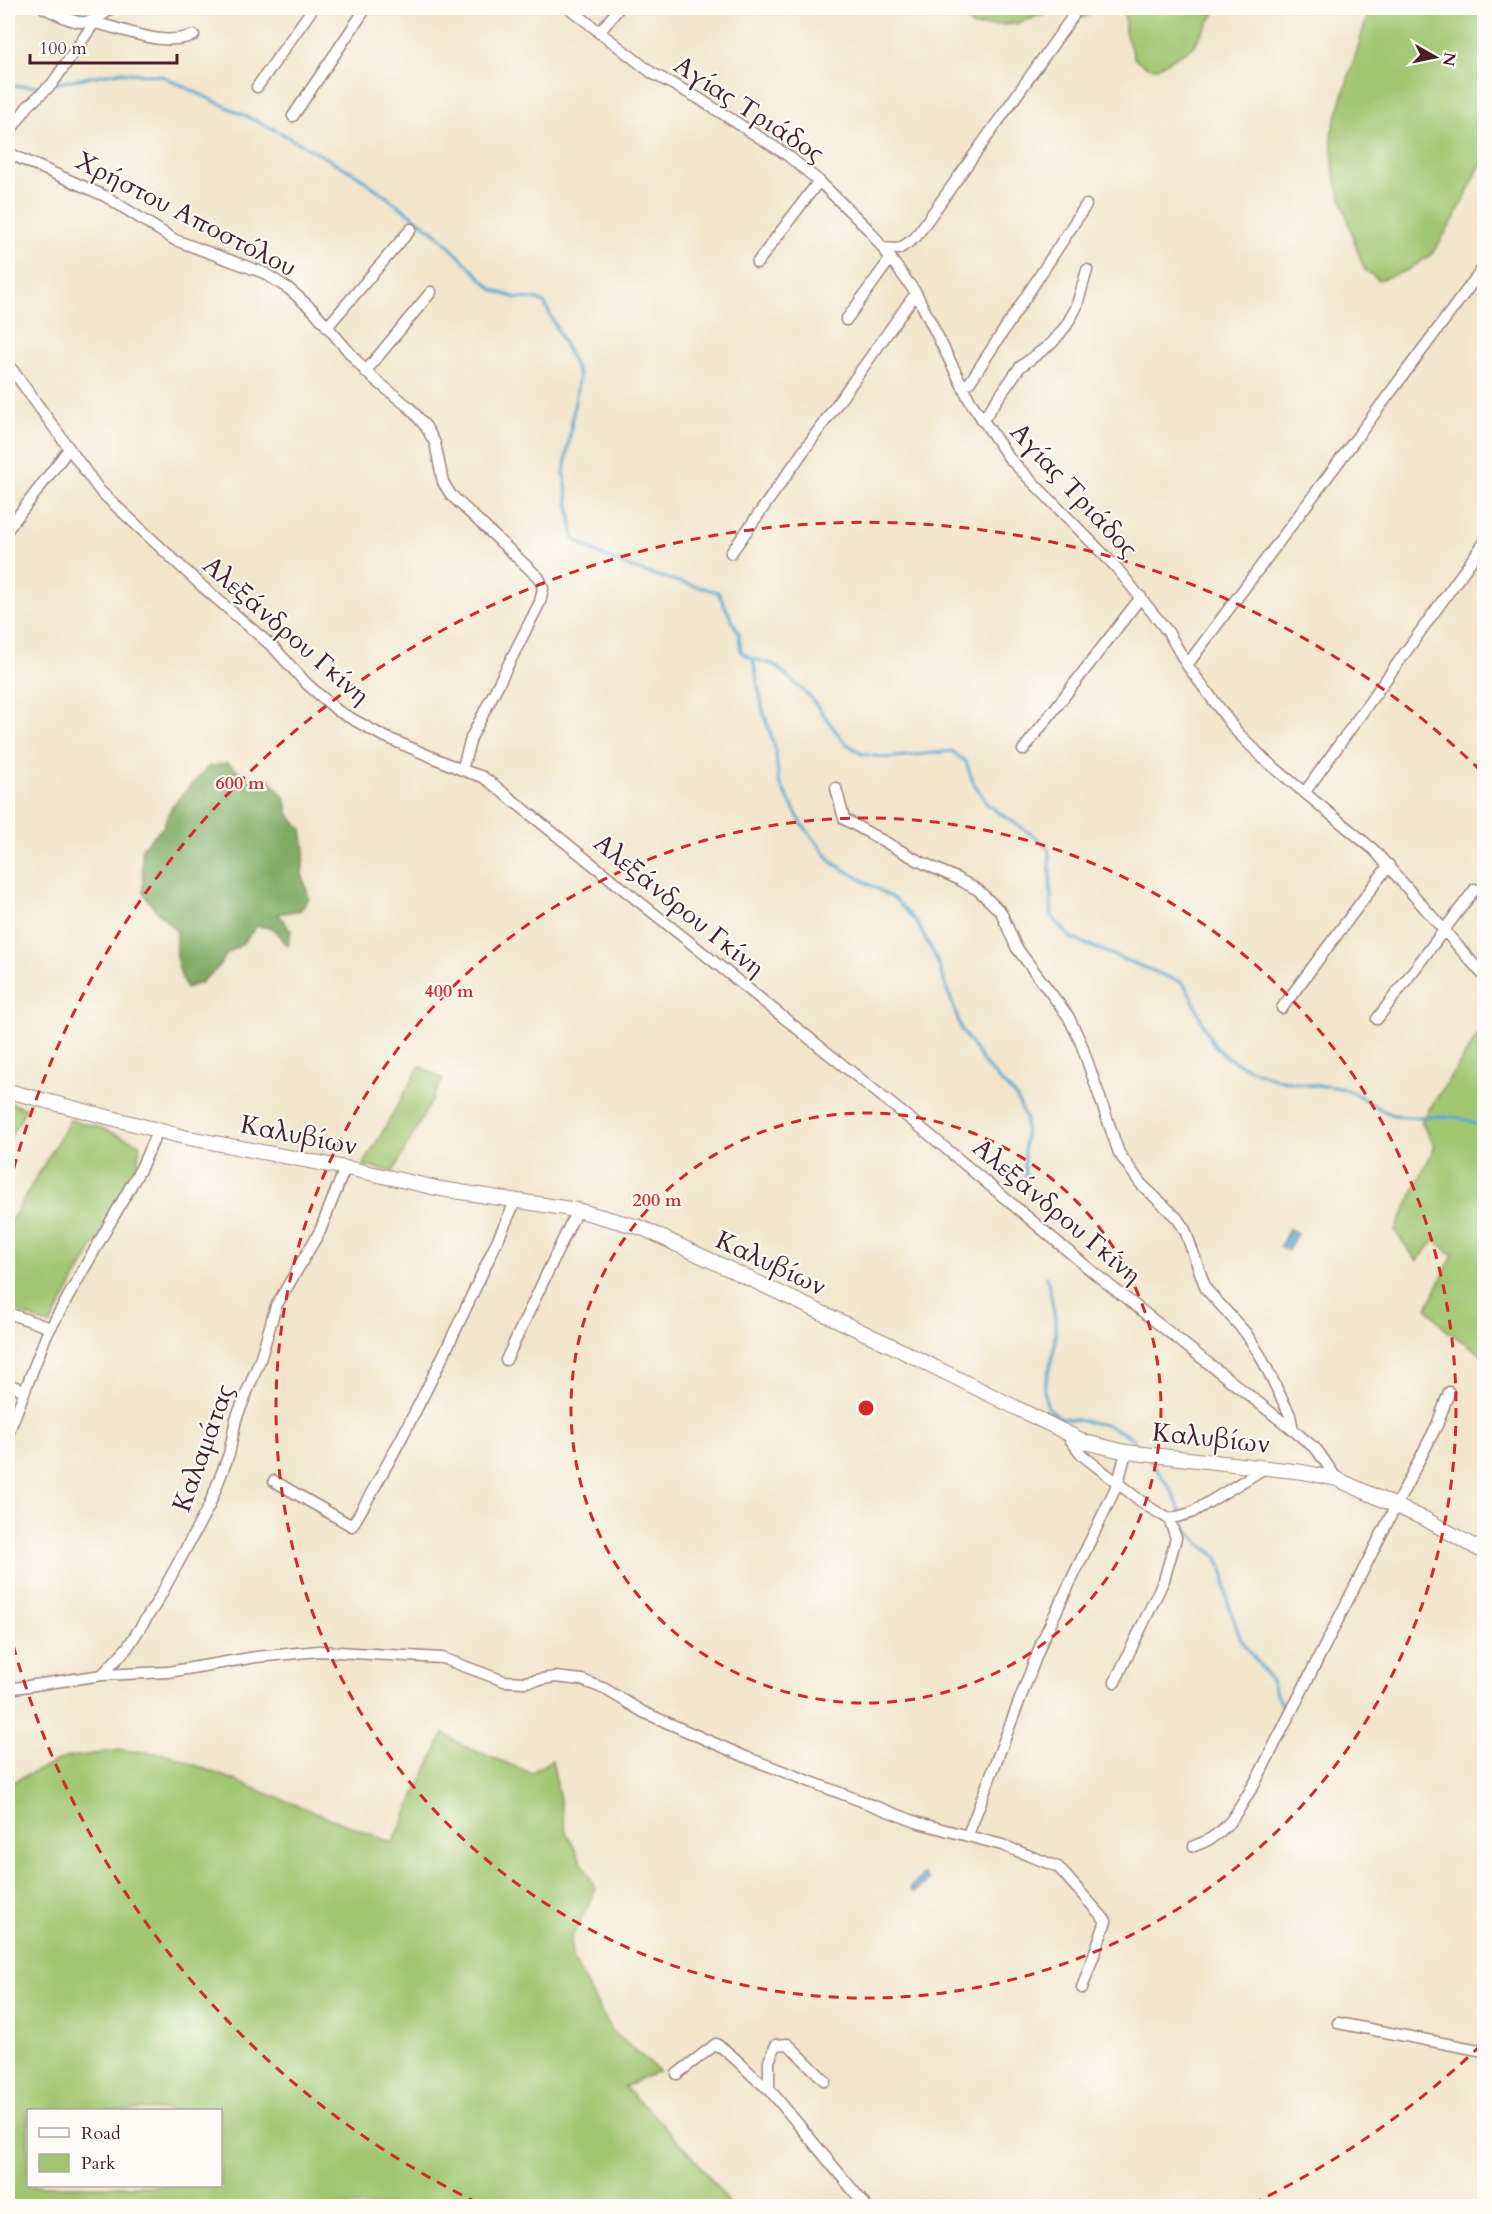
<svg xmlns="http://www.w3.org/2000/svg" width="1492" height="2214" font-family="Cardo,serif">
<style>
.green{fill:#a1c671;stroke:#76724e;stroke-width:1.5;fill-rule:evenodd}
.forest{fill:#80ab63;stroke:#656547;stroke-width:1.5}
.water{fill:#57a7d1;stroke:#50637e;stroke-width:1.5}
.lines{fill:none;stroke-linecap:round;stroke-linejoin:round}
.stream{stroke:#57a7d1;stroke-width:3}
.minor-casing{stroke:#9e827b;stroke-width:13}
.major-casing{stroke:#9e827b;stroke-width:16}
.minor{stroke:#fff;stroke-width:10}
.major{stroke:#fff;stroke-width:14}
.ring{fill:none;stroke:#d62828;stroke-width:3;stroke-dasharray:10 8}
.labels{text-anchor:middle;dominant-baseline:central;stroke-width:4.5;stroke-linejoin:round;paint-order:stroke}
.street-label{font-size:26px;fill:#4a1f2b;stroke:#fdfcf7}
.centre{fill:#d62828;stroke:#fdfcf7;stroke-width:3}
.ring-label{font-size:18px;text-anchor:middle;font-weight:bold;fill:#d62828;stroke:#fdfcf7;stroke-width:4.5;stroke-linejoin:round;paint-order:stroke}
</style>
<rect width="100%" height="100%" fill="#fdfcf7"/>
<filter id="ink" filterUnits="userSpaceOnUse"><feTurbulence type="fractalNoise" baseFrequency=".0167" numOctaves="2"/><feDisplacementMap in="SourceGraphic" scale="12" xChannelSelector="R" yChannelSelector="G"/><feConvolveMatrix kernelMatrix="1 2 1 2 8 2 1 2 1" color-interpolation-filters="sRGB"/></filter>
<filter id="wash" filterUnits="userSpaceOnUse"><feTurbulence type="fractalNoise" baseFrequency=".008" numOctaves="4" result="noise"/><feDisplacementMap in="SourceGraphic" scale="24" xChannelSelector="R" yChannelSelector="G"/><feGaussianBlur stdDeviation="1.35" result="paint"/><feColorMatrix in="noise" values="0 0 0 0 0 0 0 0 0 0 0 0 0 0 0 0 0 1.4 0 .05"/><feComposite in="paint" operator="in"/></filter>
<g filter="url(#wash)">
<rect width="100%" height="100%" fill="#f2e5cb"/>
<path class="green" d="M954 8H1063L1015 24 973 27Z
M1070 8H1099L1083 18Z
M1110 8H1218L1193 47 1157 68 1147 67 1135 59 1125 32V15Z
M1370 8H1484V30L1480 53 1484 55V158L1454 219 1432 254 1406 271 1379 280 1365 270 1356 247 1334 174 1331 134Z
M1484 1026V1356L1446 1330 1427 1308 1453 1255 1435 1240 1417 1261 1395 1231 1435 1146 1421 1122Z
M420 1066 443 1079 393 1172 363 1166Z
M8 1102 26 1109 8 1141Z
M70 1120 98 1127 140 1144 137 1167 50 1325 8 1308V1226Z
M444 1733 463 1746 531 1773 552 1760 566 1832 596 1889 571 1939 572 1958 611 2030 659 2071 624 2087C664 2124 701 2161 730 2206H10L8 1784 65 1758 121 1750 167 1754 393 1843ZM28 2110H220V2186H28Z"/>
<path class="forest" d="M227 763 249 778 269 779 285 798 289 815 302 829 305 850 302 873 309 898 301 910 278 914 291 931 288 946 272 928 257 926 242 944 227 954 217 969 200 983 186 988C177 969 175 953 177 932L152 906 143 892 142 848 163 827 172 806 208 767Z"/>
<path class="water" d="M1289 1229 1297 1233 1288 1251 1280 1247Z
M924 1874 929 1880 914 1893 910 1888Z"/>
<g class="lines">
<path class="stream" d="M56 83 119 72 162 76 279 132 357 175 437 234 493 290 516 298 536 299 545 304 579 375 564 473 574 539C615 568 669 579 718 592L739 634 741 652 753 659 775 665 811 698 844 742 862 754 887 758 952 751 966 762 973 782 988 805 1044 843 1049 851 1052 917 1071 938 1183 983C1201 1006 1202 1040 1227 1057 1246 1069 1274 1079 1296 1083 1312 1087 1330 1084 1346 1090 1364 1096 1380 1113 1399 1116 1426 1121 1467 1106 1484 1134
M8 86H44
M753 659 763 711 775 748 779 782 802 824 833 863 896 900 917 923 936 958 962 1031 987 1067 1017 1098 1026 1120 1024 1153 1026 1189
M1047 1277 1055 1317V1345L1044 1389 1047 1406 1059 1417 1107 1425 1131 1437 1140 1448
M1150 1460 1173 1493 1187 1529 1200 1544 1216 1556 1224 1572 1227 1599 1240 1638 1271 1681 1283 1710"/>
</g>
</g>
<g filter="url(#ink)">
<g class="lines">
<g class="minor-casing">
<path id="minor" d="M44 8C72 21 87 32 111 8
M569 8 652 73 698 98 787 155 819 181 870 231 916 293 970 401 1009 458 1115 566 1168 632 1187 665 1237 732 1265 760 1374 850 1484 976
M599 33 619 8
M257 87 313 8
M293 116 366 8
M8 134 28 106 52 84 94 23C128 29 159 48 194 35
M8 153 105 196 175 240 264 273 289 289 314 311 367 373 410 408 426 427 435 443 443 482 451 495 539 578 543 588 540 602 471 738 462 770
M883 248 899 249 915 238 1073 16
M757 263 819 181
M846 320 891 258
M327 327 411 229
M8 364 100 491 203 587 274 648 307 684 338 711 381 735 462 770 483 777 495 786 925 1131 1099 1277 1293 1430 1317 1450 1337 1479
M366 371 431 292
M963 387 970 382 1086 205
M982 421 1020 367 1052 343 1066 326 1076 308 1087 270
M8 529 68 450
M731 553 916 293
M1187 665 1484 267
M1023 750 1141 597
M836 788 844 819 919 861 958 879 978 890 1001 912 1016 947 1068 1016 1081 1043 1119 1153 1141 1184 1177 1218 1185 1230 1206 1289 1245 1332 1260 1355 1290 1415 1293 1430
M1305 792 1484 543
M1282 1008 1389 865
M1377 1019 1475 889
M8 1313 50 1328
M506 1360 577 1210
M8 1384 23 1390
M8 1434 46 1336 141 1168 158 1130
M1067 1435 1082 1455 1147 1506 1169 1519 1176 1538 1164 1580 1115 1682
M274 1481 352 1526C415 1421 465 1311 516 1200
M1169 1519 1191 1513 1265 1468
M102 1675 168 1672 256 1657 319 1651 442 1658 504 1681 525 1682 555 1677 582 1680 605 1689 643 1712 748 1758 919 1823 1002 1845 1058 1867 1106 1921 1082 1988
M8 1689 102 1675 127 1648 157 1602 209 1506 229 1454 236 1419 260 1360 276 1306 320 1231 345 1168
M968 1835 1043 1639 1118 1483 1126 1452
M1194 1846C1229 1835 1239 1808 1257 1779L1437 1425 1449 1392
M1338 2023 1484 2051
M677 2074 716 2044C737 2056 749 2076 769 2089
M825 2081 788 2044 776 2045 769 2061V2089L866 2206"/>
</g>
<g class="major-casing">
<path id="major" d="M8 1091 184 1137 356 1170 441 1189 577 1210 642 1228 888 1344 1085 1442 1126 1452 1303 1472 1337 1479 1427 1520 1484 1552"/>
</g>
<use href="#minor" class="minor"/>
<use href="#major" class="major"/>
</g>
</g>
<g class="ring">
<circle cx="866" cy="1408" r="295"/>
<circle cx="866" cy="1408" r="590"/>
<path d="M1481 2045A885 885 0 0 1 1254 2203M478 2203A885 885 0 0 1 9 1630M9 1186A885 885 0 0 1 1481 771"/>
</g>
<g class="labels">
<g class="street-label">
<text transform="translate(749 109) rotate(33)">Αγίας Τριάδος</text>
<text transform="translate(186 214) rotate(27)">Χρήστου Αποστόλου</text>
<text transform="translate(1074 490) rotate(47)">Αγίας Τριάδος</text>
<text transform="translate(286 630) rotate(41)">Αλεξάνδρου Γκίνη</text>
<text transform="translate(679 905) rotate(39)">Αλεξάνδρου Γκίνη</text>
<text transform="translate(299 1135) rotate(11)">Καλυβίων</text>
<text transform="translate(1057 1211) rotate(40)">Αλεξάνδρου Γκίνη</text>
<text transform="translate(771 1263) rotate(25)">Καλυβίων</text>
<text transform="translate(1211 1438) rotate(6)">Καλυβίων</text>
<text transform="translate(203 1448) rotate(-70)">Καλαμάτας</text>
</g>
</g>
<circle cx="866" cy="1408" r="9" class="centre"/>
<g class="ring-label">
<text x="240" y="789">600 m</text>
<text x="449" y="997">400 m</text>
<text x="657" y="1206">200 m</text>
</g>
<rect width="1492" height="2214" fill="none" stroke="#fdfcf7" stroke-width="30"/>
<rect x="27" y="2109" width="195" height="78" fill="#fdfcf7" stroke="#b5a4a5" stroke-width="1.5"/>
<rect x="39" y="2128" width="30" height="9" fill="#ffffff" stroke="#b5a4a5" stroke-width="1.5"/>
<text x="81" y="2139" font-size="18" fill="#4a1f2b">Road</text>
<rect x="39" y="2154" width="30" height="18" fill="#a1c671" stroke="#b5a4a5" stroke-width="1.5"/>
<text x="81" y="2169" font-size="18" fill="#4a1f2b">Park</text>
<g transform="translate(1435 57) rotate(99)" stroke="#fdfcf7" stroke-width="4.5" paint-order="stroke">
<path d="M0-4.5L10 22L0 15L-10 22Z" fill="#4a1f2b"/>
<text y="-9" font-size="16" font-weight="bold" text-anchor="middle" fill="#4a1f2b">N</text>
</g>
<path d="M30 54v9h147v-9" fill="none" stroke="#4a1f2b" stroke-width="3"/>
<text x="39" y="54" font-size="18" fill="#4a1f2b" stroke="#fdfcf7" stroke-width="4.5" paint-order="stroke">100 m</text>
</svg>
